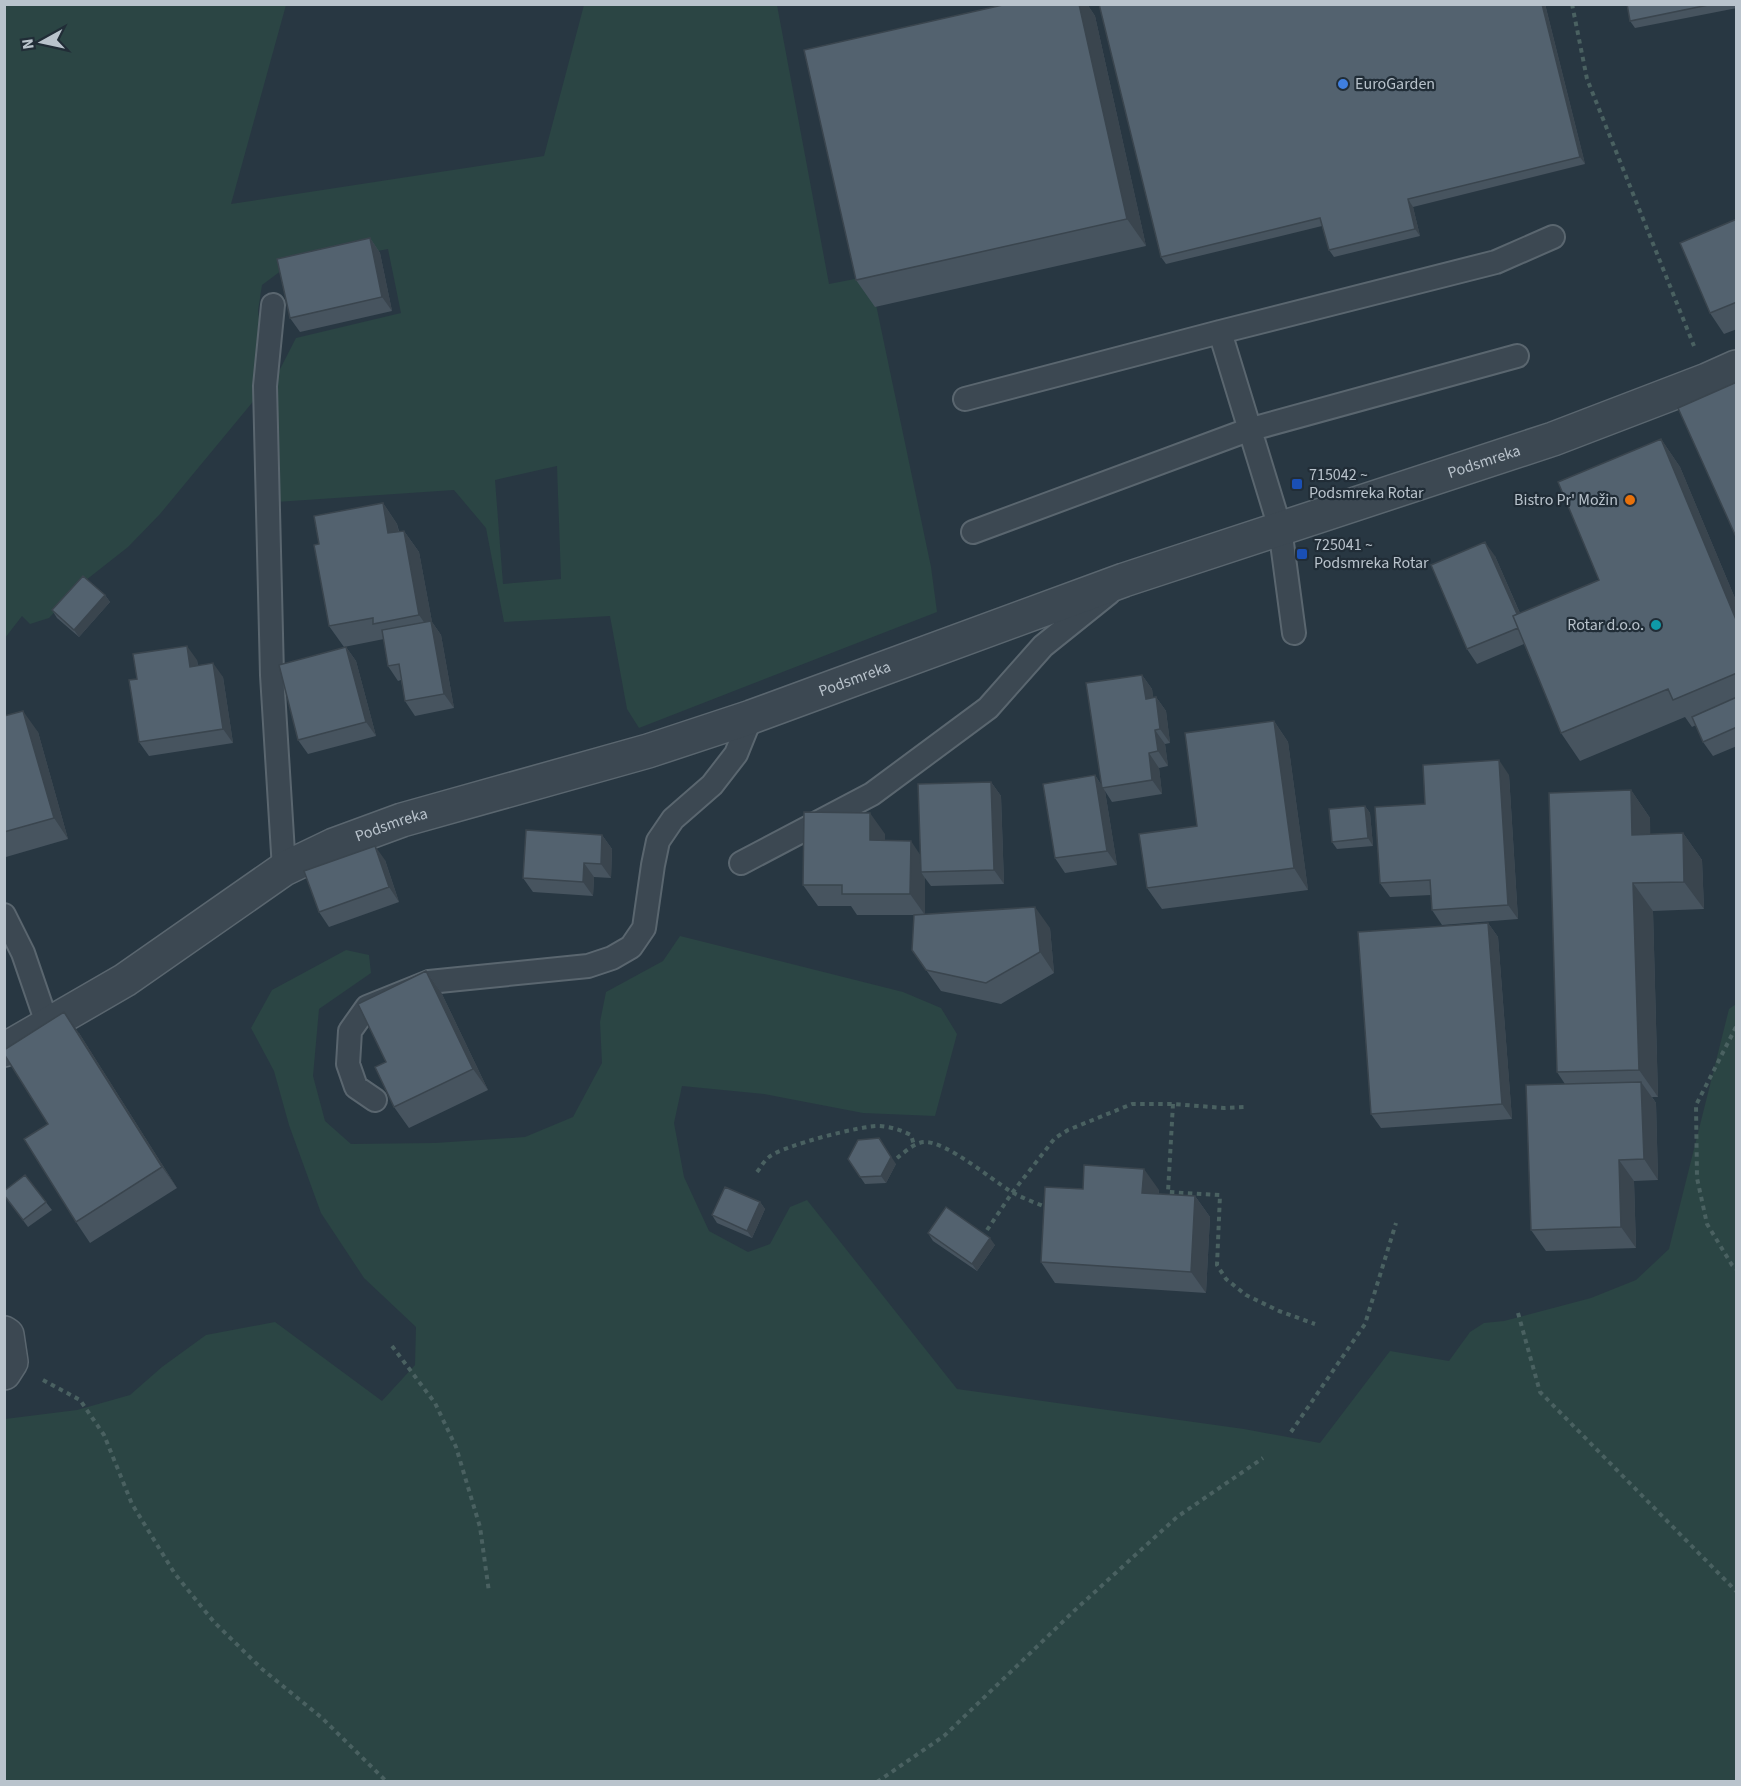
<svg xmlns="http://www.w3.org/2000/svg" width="1741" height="1786" font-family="'Source Sans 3',sans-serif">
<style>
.green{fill:#2b4544;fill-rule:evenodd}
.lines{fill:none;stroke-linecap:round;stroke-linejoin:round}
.service-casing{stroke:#5a666f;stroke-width:26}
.minor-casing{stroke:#5a666f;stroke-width:36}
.tertiary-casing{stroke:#5a666f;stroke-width:36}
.path{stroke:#4a6161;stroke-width:4;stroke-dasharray:4.5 4.5;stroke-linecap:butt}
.service{stroke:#3c4852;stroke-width:22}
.minor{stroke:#3c4852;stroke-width:33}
.tertiary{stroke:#3c4852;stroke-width:33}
.wall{fill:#47545f}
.shaded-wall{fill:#3a454e}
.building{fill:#53626f;stroke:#3a454e;stroke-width:1.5}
.shop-dot{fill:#3f7fe0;stroke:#212d37;stroke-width:2}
.transit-dot{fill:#1a4fb4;stroke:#212d37;stroke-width:2}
.food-dot{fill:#e8710a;stroke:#212d37;stroke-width:2}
.culture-dot{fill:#0f9aa8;stroke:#212d37;stroke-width:2}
.labels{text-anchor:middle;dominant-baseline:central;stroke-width:4.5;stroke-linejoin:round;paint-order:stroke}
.poi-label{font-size:16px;fill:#b9c3cc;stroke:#212d37;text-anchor:start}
.street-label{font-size:16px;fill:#b9c3cc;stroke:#212d37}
</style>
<rect width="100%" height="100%" fill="#283742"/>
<path class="green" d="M5 5H286L231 204 544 156 584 5H777L829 284 870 276 931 567 937 612 639 728 627 709 610 616 504 622 486 528 454 490 276 502V377L296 338 401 313 388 249 282 270 262 285 258 311 263 346 256 398 160 514 128 547 81 584 49 618 30 624 22 616 5 638ZM557 466 561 579 503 584 495 480Z
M680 936 903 992 941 1008 957 1034 935 1116 863 1113 764 1094 682 1086 674 1123 684 1177 709 1231 748 1252 770 1244 790 1207 807 1200 957 1389 1244 1429 1320 1443 1390 1351 1449 1361 1470 1332 1484 1323 1504 1321 1591 1298 1636 1280 1669 1249 1729 1009 1736 1004V1781H5V1419L77 1410 130 1395 162 1367 206 1335 275 1322 382 1401 415 1365 416 1327 364 1278 321 1213 289 1125 274 1071 251 1028 272 990 346 950 369 955 371 973 319 1009 313 1076 325 1121 351 1144 435 1143 525 1137 573 1117 602 1063 600 1022 606 992 663 961Z"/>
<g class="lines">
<g class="service-casing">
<path id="service" d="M273 305 265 386 272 675 284 869
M965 399 1220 332
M973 532 1248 430 1517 356
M1294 633 1280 528 1220 332 1496 262 1553 237
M741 863 872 794 988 708 1043 646 1109 593
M4 915 23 953 48 1026
M375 1100 356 1087 348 1064 350 1031 367 1007 429 982 588 966 612 958 631 947 644 928 653 865 658 841 673 819 712 785 736 754 751 717"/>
</g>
<g class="minor-casing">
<path id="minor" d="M4 1333 7 1335 11 1362 4 1373"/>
</g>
<g class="tertiary-casing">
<g id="tertiary">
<path id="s1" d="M4 1050 125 980 284 869 334 845 402 820 648 751 751 717 1124 580 1553 439 1707 380 1736 367"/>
</g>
</g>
<path class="path" d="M1572 4 1587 79 1694 346
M1736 1027 1696 1105 1697 1178 1707 1224 1732 1265 1736 1269
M1173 1104 1168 1192 1220 1195 1217 1265 1226 1279 1246 1295 1279 1311 1315 1324
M897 1158C905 1152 915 1142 925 1142 947 1142 991 1179 1010 1191 1022 1198 1036 1203 1048 1208
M757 1172C761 1167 764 1161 769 1157 782 1146 862 1125 880 1126 891 1127 901 1130 911 1135L914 1145
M987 1230 1012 1193 1055 1138 1068 1130 1132 1104H1173L1224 1108 1244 1107
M1518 1313 1540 1392 1736 1591
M392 1346 435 1403 456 1447 480 1527 489 1592
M43 1380 80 1400 104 1435 132 1504 175 1574 214 1622 262 1669 322 1718 387 1782
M1291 1432 1365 1324 1396 1223
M877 1782 944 1736 1074 1611 1177 1517 1263 1458"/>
<use href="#service" class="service"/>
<use href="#minor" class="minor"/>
<use href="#tertiary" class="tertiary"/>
</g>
<path class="wall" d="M1007 4H1087L1095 16 1146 246 875 307 856 280Z
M1545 4 1585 164 1413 207 1420 236 1334 257 1329 250 1322 226 1166 264 1161 257Z
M1627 4H1737V8L1635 28 1630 21Z
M1737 219V329L1724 334 1710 313Z
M370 238 380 253 392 311 300 332 290 318Z
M1661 439 1680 467 1737 603V746L1713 756 1703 742 1696 725 1692 727 1685 717 1580 761 1561 733 1524 644 1477 664 1467 649 1495 556 1520 613 1599 580Z
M383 503 397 524 399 531H404L419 552 432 622 441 635 454 708 415 716 405 701 401 680 398 681 388 666 384 639 344 647 329 626 319 544Z
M105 595 110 602 79 637 57 618 52 610Z
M346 647 356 661 376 736 308 754 298 740Z
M197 660 198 666 223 677 233 743 149 756 139 742 137 679Z
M1142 675 1152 689 1153 697H1156L1166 711 1170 743 1165 744 1168 766 1159 768 1162 794 1112 802 1105 791 1117 865 1065 873 1055 858 1095 775 1102 786Z
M4 716 38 732 68 839 6 857 4 855Z
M1274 721 1288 742 1308 890 1162 909 1147 888 1197 826Z
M1509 775 1518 919 1442 925 1432 910 1431 895 1390 897 1380 883 1425 804Z
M991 782 1001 796 1004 884 931 886 925 878V914L1050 928 1054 973 1001 1004 941 991 912 950 914 915H857L851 906H818L803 885 885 834V840L921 855Z
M1631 790 1650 818V834L1683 833 1702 860 1704 909 1653 911 1658 1097H1652L1656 1103 1658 1180 1634 1181 1636 1248 1546 1251 1531 1230 1565 1084 1557 1072Z
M1365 806 1370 813 1373 846 1337 849 1332 842Z
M602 835 612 849 611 878 594 877 593 896 533 892 523 878Z
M385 860 399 902 329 927 319 912Z
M1488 923 1498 937 1512 1119 1381 1128 1371 1114Z
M426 971 441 992 488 1090 409 1128 394 1107 386 1062Z
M79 1033 177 1188 90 1243 76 1222 48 1124Z
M848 1159 896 1164 886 1183 865 1184Z
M25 1175 52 1210 28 1227 4 1195Z
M1083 1189 1159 1190V1194L1195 1196 1210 1217 1206 1293 1055 1283 1041 1262Z
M760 1202 765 1209 752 1238 717 1223 712 1215Z
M928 1233 995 1245 977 1271 933 1241Z"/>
<path class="shaded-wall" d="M1079 4H1087L1095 16 1146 246 1127 219Z
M1542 4H1545L1585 164 1580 157Z
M1408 199 1413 207 1420 236 1415 229Z
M370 238 380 253 392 311 382 297Z
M1661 439 1680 467 1737 603V622Z
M383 503 397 524 403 554 388 533Z
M404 531 419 552 432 622 441 635 454 708 444 694 433 635 419 615Z
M1485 542 1495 556 1532 641 1522 626Z
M105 595 110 602 79 637 74 630Z
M187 646 197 660 200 681 190 667Z
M346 647 356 661 376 736 366 722Z
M213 663 223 677 233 743 223 729Z
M1142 675 1152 689 1156 713 1146 699Z
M1156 697 1166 711 1170 743 1160 729Z
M23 711 38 732 68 839 54 818Z
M1274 721 1288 742 1308 890 1294 868Z
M1155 730 1165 744 1168 766 1158 751Z
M1149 753 1159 768 1162 794 1152 780Z
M1499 760 1509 775 1518 919 1508 905Z
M1095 775 1105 791 1117 865 1107 851Z
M991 782 1001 796 1004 884 994 870Z
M1631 790 1650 818 1651 862 1632 835Z
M1365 806 1370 813 1373 846 1368 838Z
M870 813 885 834V861L870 840Z
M1683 833 1702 860 1704 909 1684 882Z
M602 835 612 849 611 878 601 864Z
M911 841 925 862 921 872 925 878V915L910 894Z
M375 846 385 860 399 902 389 887Z
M584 863 594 877 593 896 583 882Z
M1633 883 1653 911 1658 1097 1639 1070Z
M1035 907 1050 928 1054 973 1040 952Z
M1488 923 1498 937 1512 1119 1502 1104Z
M426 971 441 992 488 1090 473 1069Z
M64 1012 79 1033 177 1188 162 1167Z
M1641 1082 1656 1103 1658 1180 1644 1159Z
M879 1138 896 1164 886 1183 881 1176Z
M1619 1160 1634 1181 1636 1248 1621 1227Z
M1144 1169 1159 1190 1157 1214 1142 1193Z
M1195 1196 1210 1217 1206 1293 1191 1272Z
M760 1202 765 1209 752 1238 747 1231Z
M990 1238 995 1245 977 1271 972 1264Z"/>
<path class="building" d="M1007 4H1079L1127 219 856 280 804 50Z
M1099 4H1542L1580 157 1408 199 1415 229 1329 250 1320 218 1161 257Z
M1627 4H1713L1630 21Z
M1737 219V302L1710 313 1680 243Z
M370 238 382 297 290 318 277 259Z
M1737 382V539L1678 408Z
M1661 439 1737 622V673L1673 700 1668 689 1561 733 1513 616 1599 580 1558 482Z
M383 503 388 533 404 531 419 615 373 624V618L329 626 314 545 319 544 314 516Z
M1485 542 1517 614 1513 616 1518 628 1467 649 1431 565Z
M83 576 105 595 74 630 52 610Z
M431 621 444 694 405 701 399 664 388 666 382 630Z
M187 646 190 667 213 663 223 729 139 742 129 680 137 679 133 654Z
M346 647 366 722 298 740 279 665Z
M1142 675 1146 699 1156 697 1160 729 1155 730 1158 751 1149 753 1152 780 1102 788 1086 683Z
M1737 697V727L1703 742 1692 717Z
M23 711 54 818 4 832V716Z
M1274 721 1294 868 1147 888 1139 834 1197 826 1185 733Z
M1499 760 1508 905 1432 910 1430 880 1380 883 1375 807 1425 804 1423 765Z
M1095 775 1107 851 1055 858 1043 784Z
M991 782 994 870 921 872 918 784Z
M1631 790 1632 835 1683 833 1684 882 1633 883 1639 1070 1557 1072 1549 793Z
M1365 806 1368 838 1332 842 1329 809Z
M804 812 870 813V840L911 841 910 894H842V885H803Z
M526 830 602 835 601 864 584 863 583 882 523 878Z
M375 846 389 887 319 912 304 871Z
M1035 907 1040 952 986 983 926 970 912 950 914 915Z
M1488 923 1502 1104 1371 1114 1358 932Z
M426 971 473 1069 394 1107 375 1067 386 1062 358 1004Z
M64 1012 162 1167 76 1222 24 1139 48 1124 4 1054V1050Z
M1641 1082 1644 1159 1619 1160 1621 1227 1531 1230 1526 1085Z
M879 1138 891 1157 881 1176 860 1177 848 1159 858 1140Z
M1084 1165 1144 1169 1142 1193 1195 1196 1191 1272 1041 1262 1045 1187 1083 1189Z
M25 1175 46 1202 23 1220 4 1195V1191Z
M725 1187 760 1202 747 1231 712 1215Z
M946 1207 990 1238 972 1264 928 1233Z"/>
<circle class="shop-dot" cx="1343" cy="84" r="6"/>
<g class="transit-dot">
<rect x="1291" y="478" width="12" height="12" rx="3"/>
<rect x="1296" y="548" width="12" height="12" rx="3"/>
</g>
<circle class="food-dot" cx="1630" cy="500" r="6"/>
<circle class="culture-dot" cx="1656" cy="625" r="6"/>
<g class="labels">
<g class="poi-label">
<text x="1355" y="84">EuroGarden</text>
<text x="1309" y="475">715042 ~<tspan x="1309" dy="18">Podsmreka Rotar</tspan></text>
<text x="1618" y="500" text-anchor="end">Bistro Pr' Možin</text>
<text x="1314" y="545">725041 ~<tspan x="1314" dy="18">Podsmreka Rotar</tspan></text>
<text x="1644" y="625" text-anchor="end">Rotar d.o.o.</text>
</g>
<g class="street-label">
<text stroke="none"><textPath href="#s1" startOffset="1602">Podsmreka</textPath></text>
<text stroke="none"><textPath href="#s1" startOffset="936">Podsmreka</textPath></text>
<text stroke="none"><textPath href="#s1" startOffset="450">Podsmreka</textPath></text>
</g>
</g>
<rect width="1741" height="1786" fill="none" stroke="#b9c3cc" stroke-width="12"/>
<g transform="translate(42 42) rotate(262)" stroke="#212d37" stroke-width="4.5" paint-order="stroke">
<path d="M0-4.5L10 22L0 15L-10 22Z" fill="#b9c3cc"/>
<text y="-9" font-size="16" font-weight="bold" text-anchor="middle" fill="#b9c3cc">N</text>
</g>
</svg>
